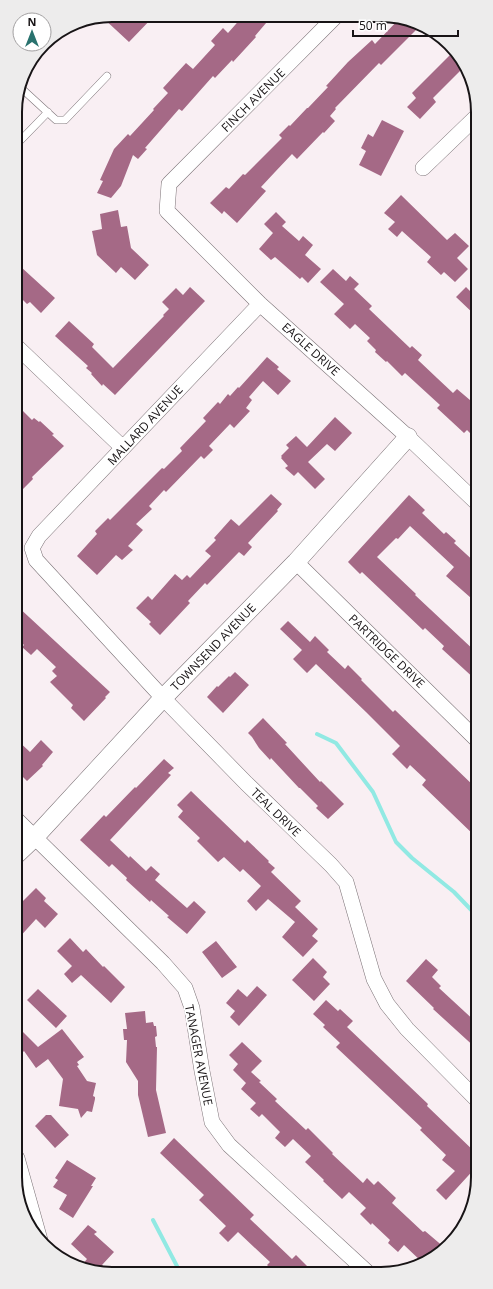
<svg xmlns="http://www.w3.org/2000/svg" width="493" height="1289" font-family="'Open Sans',sans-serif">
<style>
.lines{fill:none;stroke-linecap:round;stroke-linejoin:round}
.stream{stroke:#91e9e3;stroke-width:4}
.building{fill:#a56986}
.service-casing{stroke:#7c7377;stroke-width:8}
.minor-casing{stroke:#7c7377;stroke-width:16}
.tertiary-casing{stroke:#7c7377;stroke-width:19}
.service{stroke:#fff;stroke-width:7}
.minor{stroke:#fff;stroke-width:15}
.tertiary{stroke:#fff;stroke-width:18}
.labels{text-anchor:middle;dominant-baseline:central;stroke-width:3.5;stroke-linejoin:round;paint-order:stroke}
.street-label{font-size:12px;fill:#181416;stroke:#fff}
.rim{fill:none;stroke:#181416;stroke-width:2}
</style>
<rect width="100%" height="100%" fill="#f9eff3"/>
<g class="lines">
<path class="stream" d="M317 734 336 743 373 792 396 842 412 858 454 892 477 916
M153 1220 180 1272"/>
</g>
<path class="building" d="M112 15H155L129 42 102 17Z
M243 16H272L255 36 256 37 233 62 232 60 215 78 213 76 182 111 179 109 145 148 147 149 138 159 133 155 121 186 111 198 97 193 103 181 100 180 114 149 128 134 130 136 154 110 153 109 168 93 163 88 186 63 193 69 215 45 211 41 223 28 228 33Z
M401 17 419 27 381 65 379 63 335 108 336 109 330 116 335 121 324 133 323 132 297 159 292 154 275 172 261 187 266 191 237 223 224 211 222 214 210 203 226 187 229 189 243 174 245 175 282 138 279 135 289 125 290 126 307 108H308L328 87 326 86 348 62 372 40 375 44Z
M454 51 463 68 433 98 436 102 420 119 407 107 416 98 412 93Z
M382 120 404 131 381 176 359 165 366 151 361 148 368 134 373 137Z
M401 195 447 240 455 233 469 246 457 258 468 269 455 282 444 272 441 275 427 262 431 257 402 231 397 237 388 229 395 222 384 213Z
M118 210 121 227 127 226 131 248 149 265 135 280 121 267 116 273 97 255 92 231 102 229 100 214Z
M276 212 286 222 282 226 299 241 303 236 313 245 305 255 321 269 308 283 302 277 300 279 275 257 271 260 259 249 273 233 264 224Z
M21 267 55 298 41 313 30 302 27 304 16 293 15 274Z
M333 269 346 281 350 276 359 284 354 289 372 306 369 309 410 348 412 346 422 355 418 360 437 378 453 393 457 389 477 406V440L467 430 464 433 437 408 440 405 405 373 402 376 387 361 386 362 375 352 376 350 367 341 370 338 355 324 350 329 334 314 344 304 320 282Z
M190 287 205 301 115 395 103 384 102 386 91 374 92 373 86 368 88 366 55 336 69 321 94 344 92 347 113 368 164 316 163 315 169 309 162 302 176 288 183 295Z
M466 287 476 297V316L456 297Z
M267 357 279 367 277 369 291 381 278 395 263 381 249 397 252 400 246 408 250 411 234 428 230 424 209 446 213 450 204 459 201 456 166 492 164 490 149 506 152 509 136 524 143 530 128 546 133 550 122 560 116 555 97 575 77 556 96 535 97 534 95 531 108 518 110 520 162 468 164 469 182 451 180 448 206 421 203 418 218 402 220 404 228 394 230 396 238 387 239 388Z
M23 411 32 420 34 418 39 422 40 421 54 434 52 435 64 446 32 477 33 479 23 489 22 488 16 494V419Z
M335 417 352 433 335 451 327 444 308 462 325 479 315 489 298 472 294 476 285 468 288 466 281 458 282 457 281 456 289 448 286 445 296 436 307 447Z
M271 494 282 504 277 510 278 511 248 543 252 547 244 556 239 552 207 585 205 583 188 601 190 603 160 635 149 624 151 622 136 608 148 596 152 600 175 574 182 580 187 575 190 578 211 556 205 551 216 540 214 538 231 519 239 526Z
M409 495 425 510 422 513 444 534 446 532 456 541 454 543 477 564V592L471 598 446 576 454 567 410 526 398 539 396 538 377 557 416 594 415 595 477 653V681L442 649 444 646 425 628 423 630 362 572 360 574 348 562Z
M16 605 110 692 105 697 106 698 84 721 71 708 73 705 50 682 57 676 52 671 56 667 37 649 31 655 22 647 24 645 16 637Z
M288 621 310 642 315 636 329 650 327 652 345 669 348 665 362 679 361 680 393 712 395 710 477 789V838L422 785 426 780 410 765 407 769 392 754 400 746 366 712 316 664 307 673 293 659 302 650 280 629Z
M235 672 249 685 223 713 207 697 217 686 218 687 229 676 230 677Z
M263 718 287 743 285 744 320 782 321 781 344 804 328 819 316 808 318 806 300 788H299L271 758 270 760 259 748 252 737 248 733Z
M16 739 30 752 41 740 53 752 42 765 43 766 27 781 16 770Z
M164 759 174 768 168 773 171 775 110 840 129 858 130 856 146 871 151 866 160 874 155 880 187 908 194 901 206 912 187 934 167 917 169 916 151 900 150 902 126 880 127 878 112 864 109 867 80 840 104 815 106 817 135 787 136 788Z
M191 791 245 843 247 840 269 861 268 862 275 868 271 872 301 901 295 907 318 929 312 936 318 941 303 957 282 937 295 922 268 899 256 911 247 901 261 886 243 869 240 872 224 857 218 862 197 841 200 838 178 817 183 811 177 805Z
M36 888 46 898 44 901 58 914 45 928 36 919 17 940 16 908Z
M70 938 83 952 86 949 103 967 104 966 125 987 111 1003 81 975 72 983 64 974 72 966 57 951Z
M216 941 237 967 222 978 202 952Z
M313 958 327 972 323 977 330 984 314 1001 292 980Z
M426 959 438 970 432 977 441 986 439 988 478 1024V1050L433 1009 434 1008 406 981Z
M257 986 267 995 239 1026 230 1017 235 1011 226 1003 238 989 247 997Z
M38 989 67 1016 56 1028 27 1000Z
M326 1000 338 1011 340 1009 353 1021 347 1027 428 1104 427 1106 478 1155V1165L446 1200 436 1190 455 1171 442 1160 446 1155 420 1130 422 1128 336 1047 340 1043 323 1027 325 1025 313 1014Z
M145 1011 146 1023 153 1022 154 1026H156L157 1036 155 1037 156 1047H157L156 1090 166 1133 148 1137 138 1095V1081L126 1062 127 1040H124L123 1029H127L125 1013Z
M17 1026 38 1047 62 1029 84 1057 77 1062 79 1065 77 1066 87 1081 96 1083 93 1096 95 1097V1099L92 1112 87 1111 81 1118 78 1109 59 1106 63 1079 48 1059 36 1068 24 1051 17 1058Z
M242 1042 262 1061 251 1072 261 1081 259 1082 277 1099 275 1101 306 1130 308 1128 333 1153 332 1154 363 1183 367 1178 374 1185 378 1181 396 1198 392 1203 423 1232 425 1231 445 1248 430 1261 423 1263 404 1245 398 1252 388 1243 390 1240 372 1223 371 1225 360 1214 366 1208 349 1192 342 1199 323 1181 324 1180 305 1162 311 1156 293 1139 285 1147 275 1138 280 1132 262 1114 259 1117 250 1109 256 1103 241 1089 246 1083 233 1070 238 1064 229 1055Z
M46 1115H51L69 1135 55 1148 35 1126Z
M174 1138 254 1215 250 1219 292 1259 296 1255 313 1272H274L267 1265 270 1262 238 1232 228 1242 219 1233 226 1226 199 1200 204 1195 160 1153Z
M67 1160 96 1178 91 1186H93L73 1218 59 1209 67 1195 53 1187 58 1180 55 1178Z
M88 1225 97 1232 94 1234 114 1252 102 1265 110 1272H93L81 1266 87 1259 71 1244Z"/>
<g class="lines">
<g class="service-casing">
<path id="service" d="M20 87 56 120H65L107 76
M15 146 48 112"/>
</g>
<g class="minor-casing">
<path id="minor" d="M336 16 169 184 167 211 260 304 408 437 477 503
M423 168 476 117
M260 304 39 536 32 548 36 560 163 698 246 783 331 865 346 882 374 979 387 1004 407 1029 478 1101
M16 346 123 448
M296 562 477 740
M16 819 163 963 185 988 192 1008 202 1071 212 1122 229 1145 367 1272
M17 1158 40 1240"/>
</g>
<g class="tertiary-casing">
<path id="tertiary" d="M16 855 35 837 163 698 296 562 408 437"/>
</g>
<use href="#service" class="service"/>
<use href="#minor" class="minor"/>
<use href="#tertiary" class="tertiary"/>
</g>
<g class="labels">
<g class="street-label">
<text transform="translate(253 100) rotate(-45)">FINCH AVENUE</text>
<text transform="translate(311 349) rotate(42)">EAGLE DRIVE</text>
<text transform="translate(145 425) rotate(-47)">MALLARD AVENUE</text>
<text transform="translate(213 647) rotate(-46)">TOWNSEND AVENUE</text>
<text transform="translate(387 651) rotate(44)">PARTRIDGE DRIVE</text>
<text transform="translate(276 812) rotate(44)">TEAL DRIVE</text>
<text transform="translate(199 1055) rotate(79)">TANAGER AVENUE</text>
</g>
</g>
<path d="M0 0H493V1289H0ZM112 22H381A90 90 0 0 1 471 112V1177A90 90 0 0 1 381 1267H112A90 90 0 0 1 22 1177V112A90 90 0 0 1 112 22Z" fill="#edecec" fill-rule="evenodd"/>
<path class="rim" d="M112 22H381A90 90 0 0 1 471 112V1177A90 90 0 0 1 381 1267H112A90 90 0 0 1 22 1177V112A90 90 0 0 1 112 22Z"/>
<g transform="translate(32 32)"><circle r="19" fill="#ffffff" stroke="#a3a1a2"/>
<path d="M0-3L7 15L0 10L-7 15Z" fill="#29726e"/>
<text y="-6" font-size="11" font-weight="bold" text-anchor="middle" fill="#181416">N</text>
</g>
<path d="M353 30v6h105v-6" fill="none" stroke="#181416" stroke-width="2"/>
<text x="359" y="30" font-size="12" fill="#181416" stroke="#ffffff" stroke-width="3" paint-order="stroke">50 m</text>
</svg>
